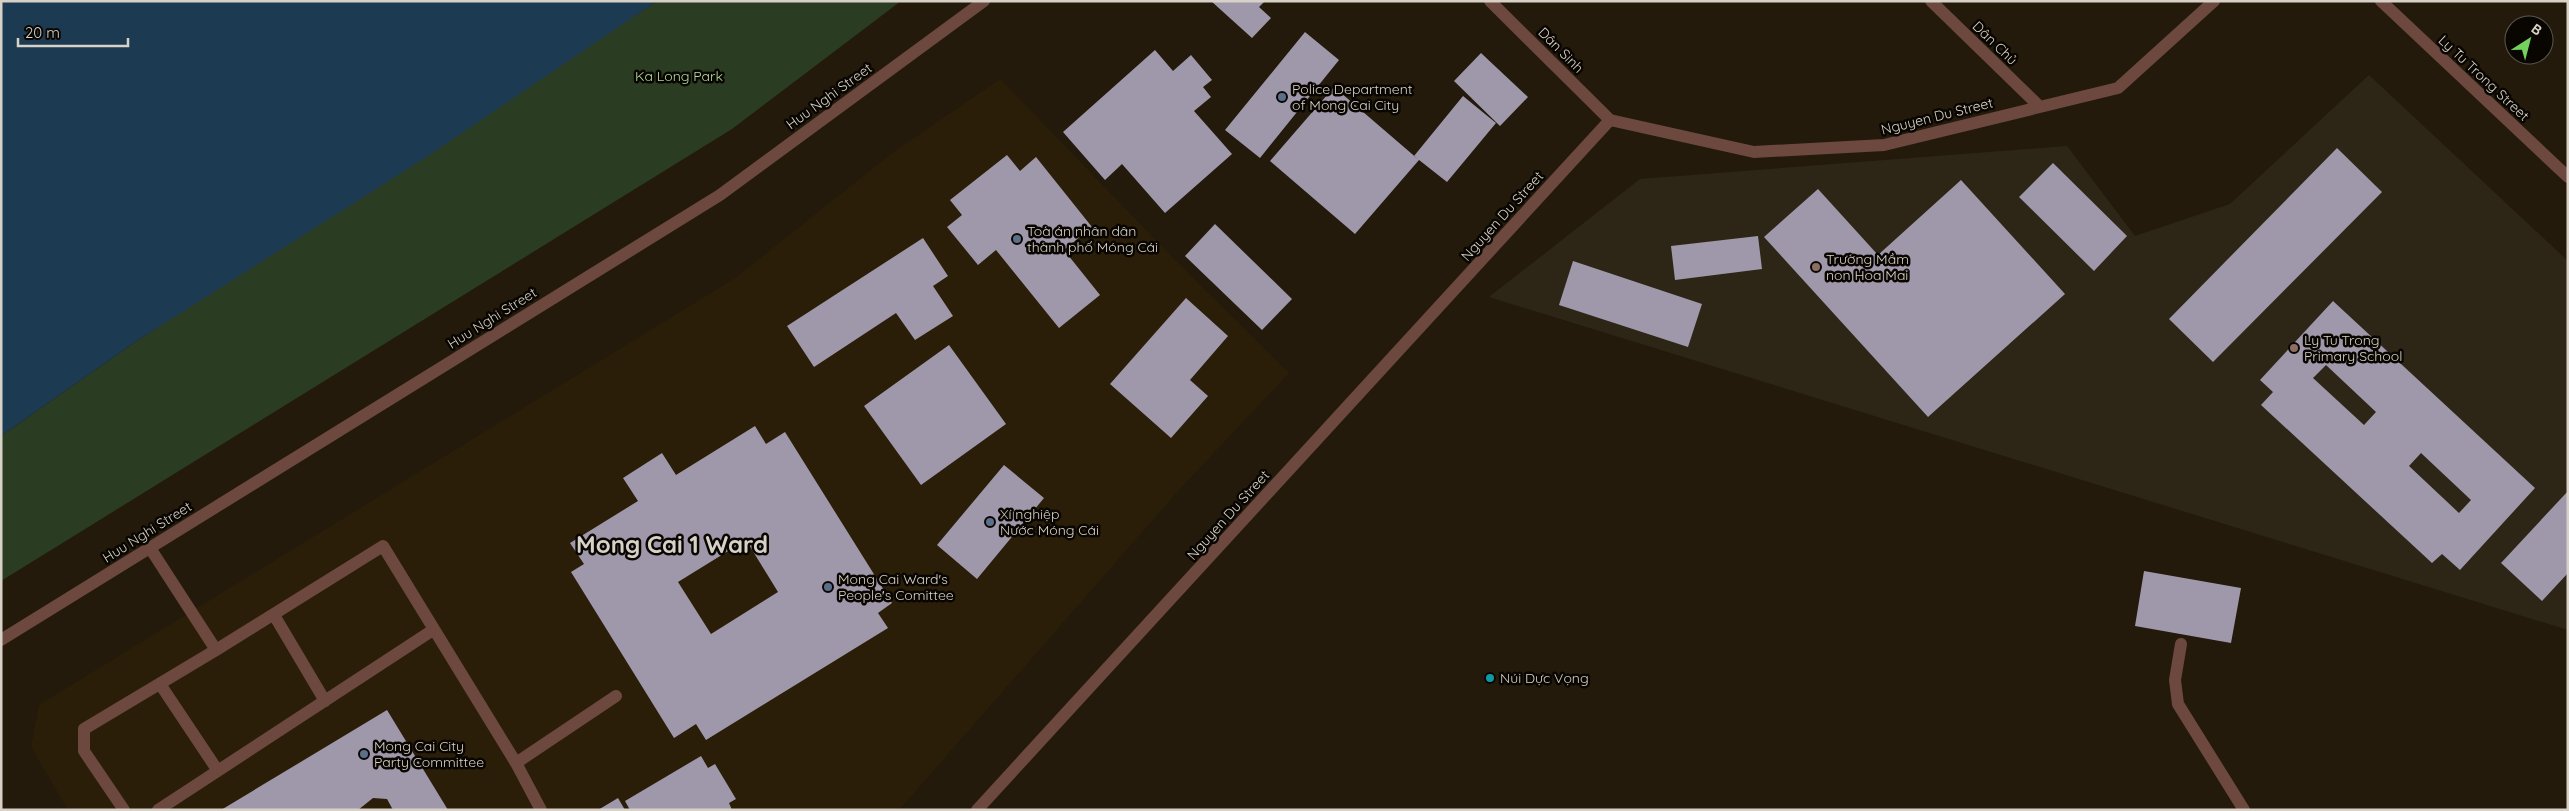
<svg xmlns="http://www.w3.org/2000/svg" width="2569" height="811" font-family="Quicksand,sans-serif">
<style>
.built{fill:#2b1e09}
.education{fill:#2d2616}
.green{fill:#2a3c22}
.water{fill:#1c3a51}
.building{fill:#9f98ab;fill-rule:evenodd}
.lines{fill:none;stroke-linecap:round;stroke-linejoin:round}
.minor{stroke:#6c483e;stroke-width:12}
.service-dot{fill:#5c6f8a;stroke:#090602;stroke-width:2}
.education-dot{fill:#8d6e63;stroke:#090602;stroke-width:2}
.culture-dot{fill:#0f9aa8;stroke:#090602;stroke-width:2}
.labels{text-anchor:middle;dominant-baseline:central;stroke-width:5;stroke-linejoin:round;paint-order:stroke}
.street-label{font-size:14px;fill:#d7d1c7;stroke:#090602}
.park-label{font-size:14px;fill:#b4daa3;stroke:#090602}
.poi-label{font-size:14px;fill:#d7d1c7;stroke:#090602;text-anchor:start}
.town-label{font-size:24px;font-weight:bold;fill:#d7d1c7;stroke:#090602}
</style>
<rect width="100%" height="100%" fill="#231a0b"/>
<path class="built" d="M1000 79 1177 262 1289 373 1178 491 899 810H68L31 747 39 705 734 279 891 154Z"/>
<path class="education" d="M2369 75 2568 261V630L1489 297 1640 179 2067 146 2135 236 2230 204Z"/>
<path class="green" d="M657 1H901L732 129 1 581V436L135 342Z"/>
<path class="water" d="M1 1H657L425 158 135 342 1 436Z"/>
<path class="building" d="M1211 1H1265L1259 7 1271 18 1252 38Z
M1305 32 1339 60 1260 158 1225 130Z
M1155 50 1173 71 1191 55 1212 80 1203 87 1211 97 1194 111 1232 154 1165 213 1122 164 1105 180 1063 132Z
M1481 53 1528 97 1500 126 1454 81Z
M1334 87 1419 160 1355 234 1270 161Z
M1463 96 1496 123 1447 182 1414 156Z
M2337 148 2382 192 2213 362 2169 319Z
M1007 155 1020 171 1036 157 1092 227 1064 250 1100 295 1059 328 996 250 978 265 947 227 962 215 950 200Z
M2053 163 2127 236 2094 271 2019 197Z
M1961 180 2065 294 1928 417 1764 237 1818 189 1878 255Z
M1215 224 1292 299 1262 330 1185 256Z
M1758 236 1762 269 1675 280 1671 246Z
M923 238 948 276 933 286 953 316 915 340 896 313 814 367 787 326Z
M1573 261 1702 304 1688 347 1559 305Z
M1186 298 1228 336 1190 380 1208 396 1171 438 1110 384Z
M2333 301 2535 488 2460 570 2442 554 2432 563 2261 405 2273 392 2260 380ZM2326 365 2376 412 2364 425 2313 378ZM2421 453 2471 500 2459 513 2409 466Z
M949 345 1006 424 921 485 864 406Z
M755 426 766 444 785 432 892 603 878 613 888 628 706 740 696 724 674 738 571 572 584 564 570 543 638 501 623 478 662 453 676 475ZM746 540 778 592 711 634 678 582Z
M1004 465 1044 498 977 579 937 545Z
M2568 491V573L2542 601 2501 563Z
M2144 571 2241 588 2231 643 2135 626Z
M387 710 448 810H393L387 799 373 798 358 810H221Z
M701 756 708 768 715 764 736 799 729 803 732 810H630L625 801Z
M618 798 625 810H598Z"/>
<g class="lines">
<path class="minor" d="M1490 1 1610 120
M1931 1 2039 106
M2381 1 2568 177
M150 548 216 650
M274 615 325 701
M1 640 720 195 984 1
M2181 644 2175 680 2178 704 2244 810
M160 684 218 771
M516 763 616 696
M124 810 84 751V729L216 650 383 546 516 763 541 810
M158 810 433 630
M977 810 1610 120 1754 152 1884 145 2118 88 2214 1"/>
</g>
<g class="service-dot">
<circle cx="1282" cy="97" r="5"/>
<circle cx="1017" cy="239" r="5"/>
<circle cx="990" cy="522" r="5"/>
<circle cx="828" cy="587" r="5"/>
<circle cx="364" cy="754" r="5"/>
</g>
<g class="education-dot">
<circle cx="1816" cy="267" r="5"/>
<circle cx="2294" cy="348" r="5"/>
</g>
<circle class="culture-dot" cx="1490" cy="678" r="5"/>
<g class="labels">
<g class="street-label">
<text transform="translate(1995 43) rotate(44)">Dân Chủ</text>
<text transform="translate(1561 50) rotate(45)">Dân Sinh</text>
<text transform="translate(2484 78) rotate(43)">Ly Tu Trong Street</text>
<text transform="translate(829 96) rotate(-36)">Huu Nghi Street</text>
<text transform="translate(1937 116) rotate(-14)">Nguyen Du Street</text>
<text transform="translate(1502 216) rotate(-48)">Nguyen Du Street</text>
<text transform="translate(492 318) rotate(-32)">Huu Nghi Street</text>
<text transform="translate(1228 515) rotate(-48)">Nguyen Du Street</text>
<text transform="translate(147 532) rotate(-32)">Huu Nghi Street</text>
</g>
<g class="park-label">
<text x="679" y="76">Ka Long Park</text>
</g>
<g class="poi-label">
<text x="1292" y="89">Police Department<tspan x="1292" dy="16">of Mong Cai City</tspan></text>
<text x="1027" y="231">Toà án nhân dân<tspan x="1027" dy="16">thành phố Móng Cái</tspan></text>
<text x="1826" y="259">Trường Mầm<tspan x="1826" dy="16">non Hoa Mai</tspan></text>
<text x="2304" y="340">Ly Tu Trong<tspan x="2304" dy="16">Primary School</tspan></text>
<text x="1000" y="514">Xí nghiệp<tspan x="1000" dy="16">Nước Móng Cái</tspan></text>
<text x="838" y="579">Mong Cai Ward's<tspan x="838" dy="16">People's Comittee</tspan></text>
<text x="1500" y="678">Núi Dực Vọng</text>
<text x="374" y="746">Mong Cai City<tspan x="374" dy="16">Party Committee</tspan></text>
</g>
<g class="town-label">
<text x="672" y="544">Mong Cai 1 Ward</text>
</g>
</g>
<rect width="2569" height="811" fill="none" stroke="#d7d1c7" stroke-width="5"/>
<g transform="translate(2529 40) rotate(36)"><circle r="24" fill="#090602" stroke="#5b5751"/>
<path d="M0-4L9 19L0 12L-9 19Z" fill="#73d25d"/>
<text y="-8" font-size="14" font-weight="bold" text-anchor="middle" fill="#d7d1c7">B</text>
</g>
<path d="M18 38v8h110v-8" fill="none" stroke="#d7d1c7" stroke-width="2.5"/>
<text x="25" y="38" font-size="15" fill="#d7d1c7" stroke="#090602" stroke-width="4" paint-order="stroke">20 m</text>
</svg>
